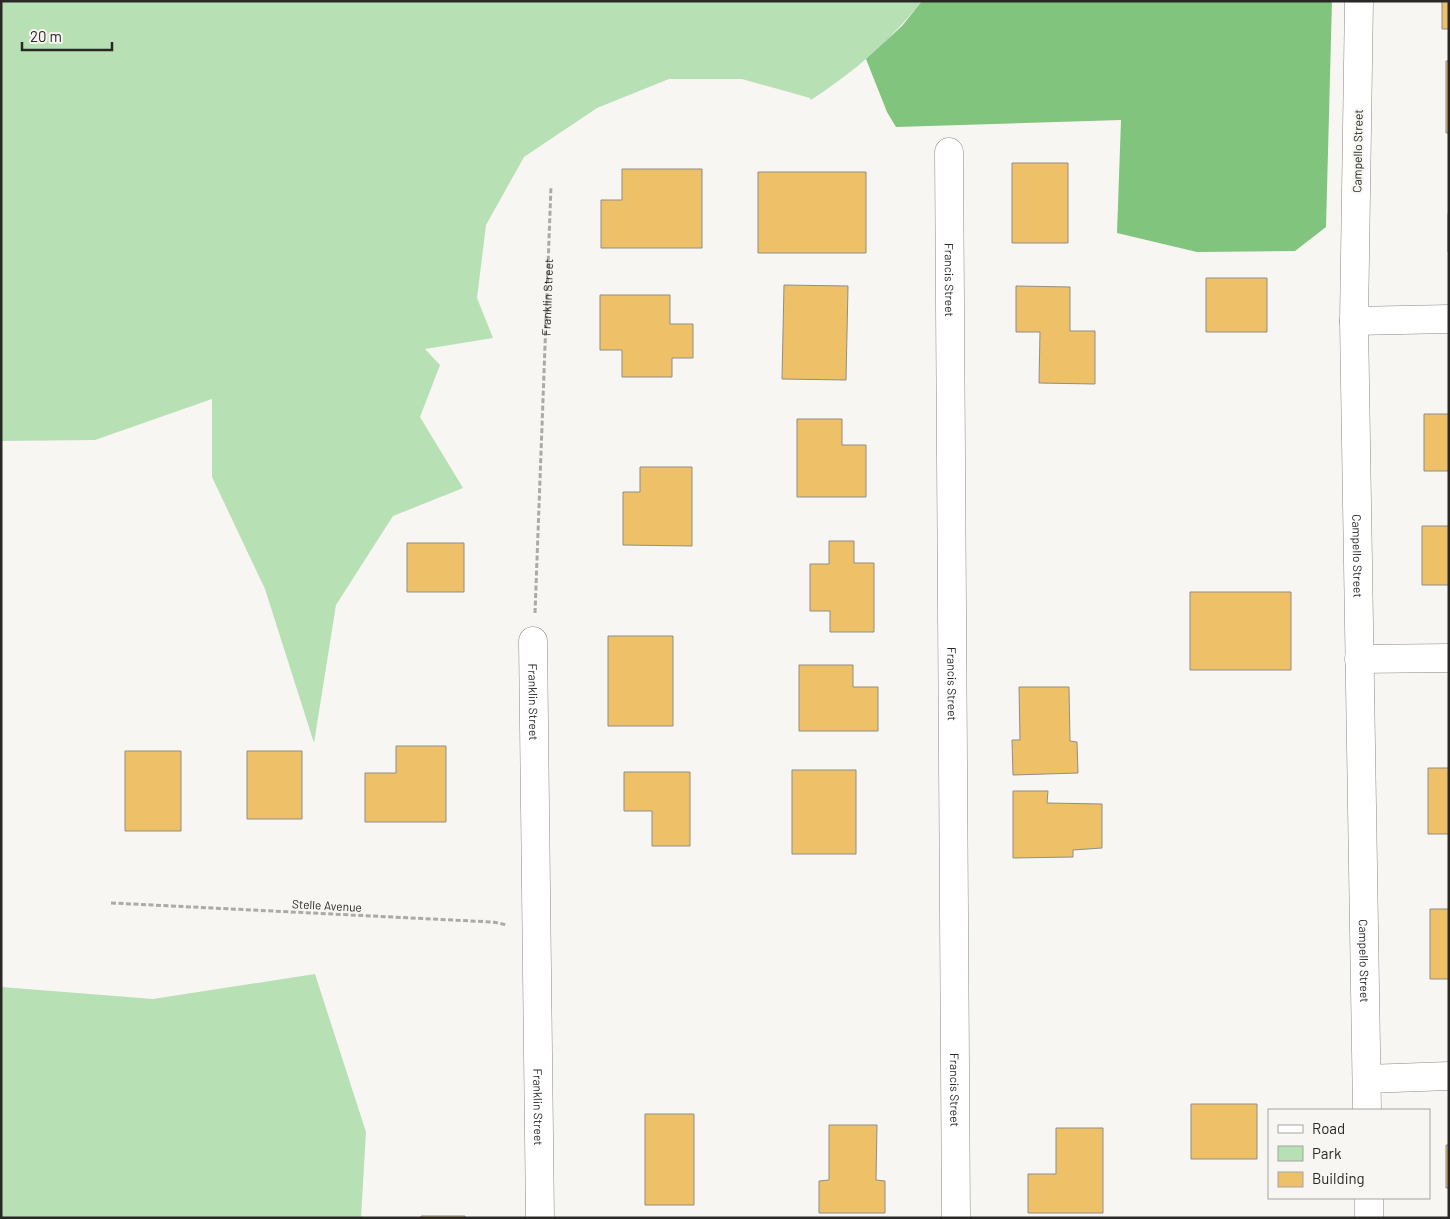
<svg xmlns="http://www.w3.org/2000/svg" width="1450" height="1219" font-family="Barlow,sans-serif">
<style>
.green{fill:#b7e0b5}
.forest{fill:#80c47d}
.building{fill:#eec067;stroke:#8f8e8a}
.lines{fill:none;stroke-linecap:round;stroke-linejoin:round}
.street-casing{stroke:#8c8a86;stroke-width:29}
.path{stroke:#abaaa7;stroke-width:3;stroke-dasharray:5 2.5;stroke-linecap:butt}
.street{stroke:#fff;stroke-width:28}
.labels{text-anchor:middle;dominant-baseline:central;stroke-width:4;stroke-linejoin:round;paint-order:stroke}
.street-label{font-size:12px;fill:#292827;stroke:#f8f6f2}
</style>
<rect width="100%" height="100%" fill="#f8f6f2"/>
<path class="green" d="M1 1H922C890 41 854 72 811 100L810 98 742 79H669L597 108 524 157 486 225 477 298 493 338 425 349 440 365 420 417 463 488 393 516 336 605 314 743 265 589 212 477V399L95 440 1 441Z
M315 974 366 1132 361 1218H1V987L153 999Z"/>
<path class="forest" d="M922 1H1332L1326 227 1295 251 1197 252 1117 233 1121 120 896 127 887 112 866 59 902 26Z"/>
<path class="building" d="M1442 1H1449V29H1442Z
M1446 61H1449V133H1446Z
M1012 163H1068V243H1012Z
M622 169H702V248H601V200H622Z
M758 172H866V253H758Z
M1448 213H1449V252H1448Z
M1206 278H1267V332H1206Z
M784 285 848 286 846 380 782 379Z
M1016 286 1070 287V331H1095V384L1039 383 1040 332H1016Z
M600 295H670V324H693V358H672V377H622V350H600Z
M1424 414H1449V471H1424Z
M797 419H842V445H866V497H797Z
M640 467H692V546L623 545V492H640Z
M1422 526H1449V585H1422Z
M829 541H854V563H874V632H830V611H810V564H829Z
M407 543H464V592H407Z
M1190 592H1291V670H1190Z
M608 636H673V726H608Z
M799 665H853V687H878V731H799Z
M1019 687H1069L1070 741 1077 742 1078 773 1013 775 1012 740H1020Z
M396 746H446V822H365V773H396Z
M125 751H181V831H125Z
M247 751H302V819H247Z
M1428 768H1449V834H1428Z
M792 770H856V854H792Z
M624 772H690V846H652V811H624Z
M1013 791H1048L1047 803 1102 804V848L1073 850V857L1013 858Z
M1430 909H1449V979H1430Z
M1191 1104H1257V1159H1191Z
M645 1114H694V1205H645Z
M829 1125H877L876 1180 885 1181V1213H819V1181L829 1180Z
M1056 1128H1103V1213H1028V1174H1056Z
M1446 1145H1449V1188H1446Z
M421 1216H465V1218H421Z"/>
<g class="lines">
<g class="street-casing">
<g id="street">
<path id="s2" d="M1359 1 1354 321 1367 1110"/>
<path id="s3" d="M949 152 956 1218"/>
<path d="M1354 321 1449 319"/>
<path id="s4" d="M533 641 540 1218"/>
<path d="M1359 659 1449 658"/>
<path d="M1367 1079 1449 1076"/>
<path d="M1369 1198V1218"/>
</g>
</g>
<g class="path">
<path id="s1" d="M535 613 551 186"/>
<path d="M111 903 493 922 507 925"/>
</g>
<use href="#street" class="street"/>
</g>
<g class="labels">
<g class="street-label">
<text transform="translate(1357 151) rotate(-89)">Campello Street</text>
<text stroke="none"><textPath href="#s3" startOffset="128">Francis Street</textPath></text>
<text stroke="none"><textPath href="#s1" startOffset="316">Franklin Street</textPath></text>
<text stroke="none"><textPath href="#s2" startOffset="555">Campello Street</textPath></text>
<text stroke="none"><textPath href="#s3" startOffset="532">Francis Street</textPath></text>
<text stroke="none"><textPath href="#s4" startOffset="61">Franklin Street</textPath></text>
<text transform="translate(327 905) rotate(3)">Stelle Avenue</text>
<text stroke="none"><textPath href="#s2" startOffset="960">Campello Street</textPath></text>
<text stroke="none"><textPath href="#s3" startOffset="938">Francis Street</textPath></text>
<text stroke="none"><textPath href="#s4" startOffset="466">Franklin Street</textPath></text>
</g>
</g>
<rect width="1450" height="1219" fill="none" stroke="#292827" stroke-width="5"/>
<rect x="1268" y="1109" width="162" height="90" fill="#f8f6f2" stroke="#a5a4a1"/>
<rect x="1278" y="1125" width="25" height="8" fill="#ffffff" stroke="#a5a4a1"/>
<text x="1312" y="1134" font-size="15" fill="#292827">Road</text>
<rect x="1278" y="1146" width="25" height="15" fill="#b7e0b5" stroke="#a5a4a1"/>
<text x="1312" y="1159" font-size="15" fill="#292827">Park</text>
<rect x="1278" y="1172" width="25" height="15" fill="#eec067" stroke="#a5a4a1"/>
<text x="1312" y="1184" font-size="15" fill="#292827">Building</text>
<path d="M22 42v8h90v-8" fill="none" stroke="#292827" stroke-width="2.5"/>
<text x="30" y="42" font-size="15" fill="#292827" stroke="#f8f6f2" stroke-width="4" paint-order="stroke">20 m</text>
</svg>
